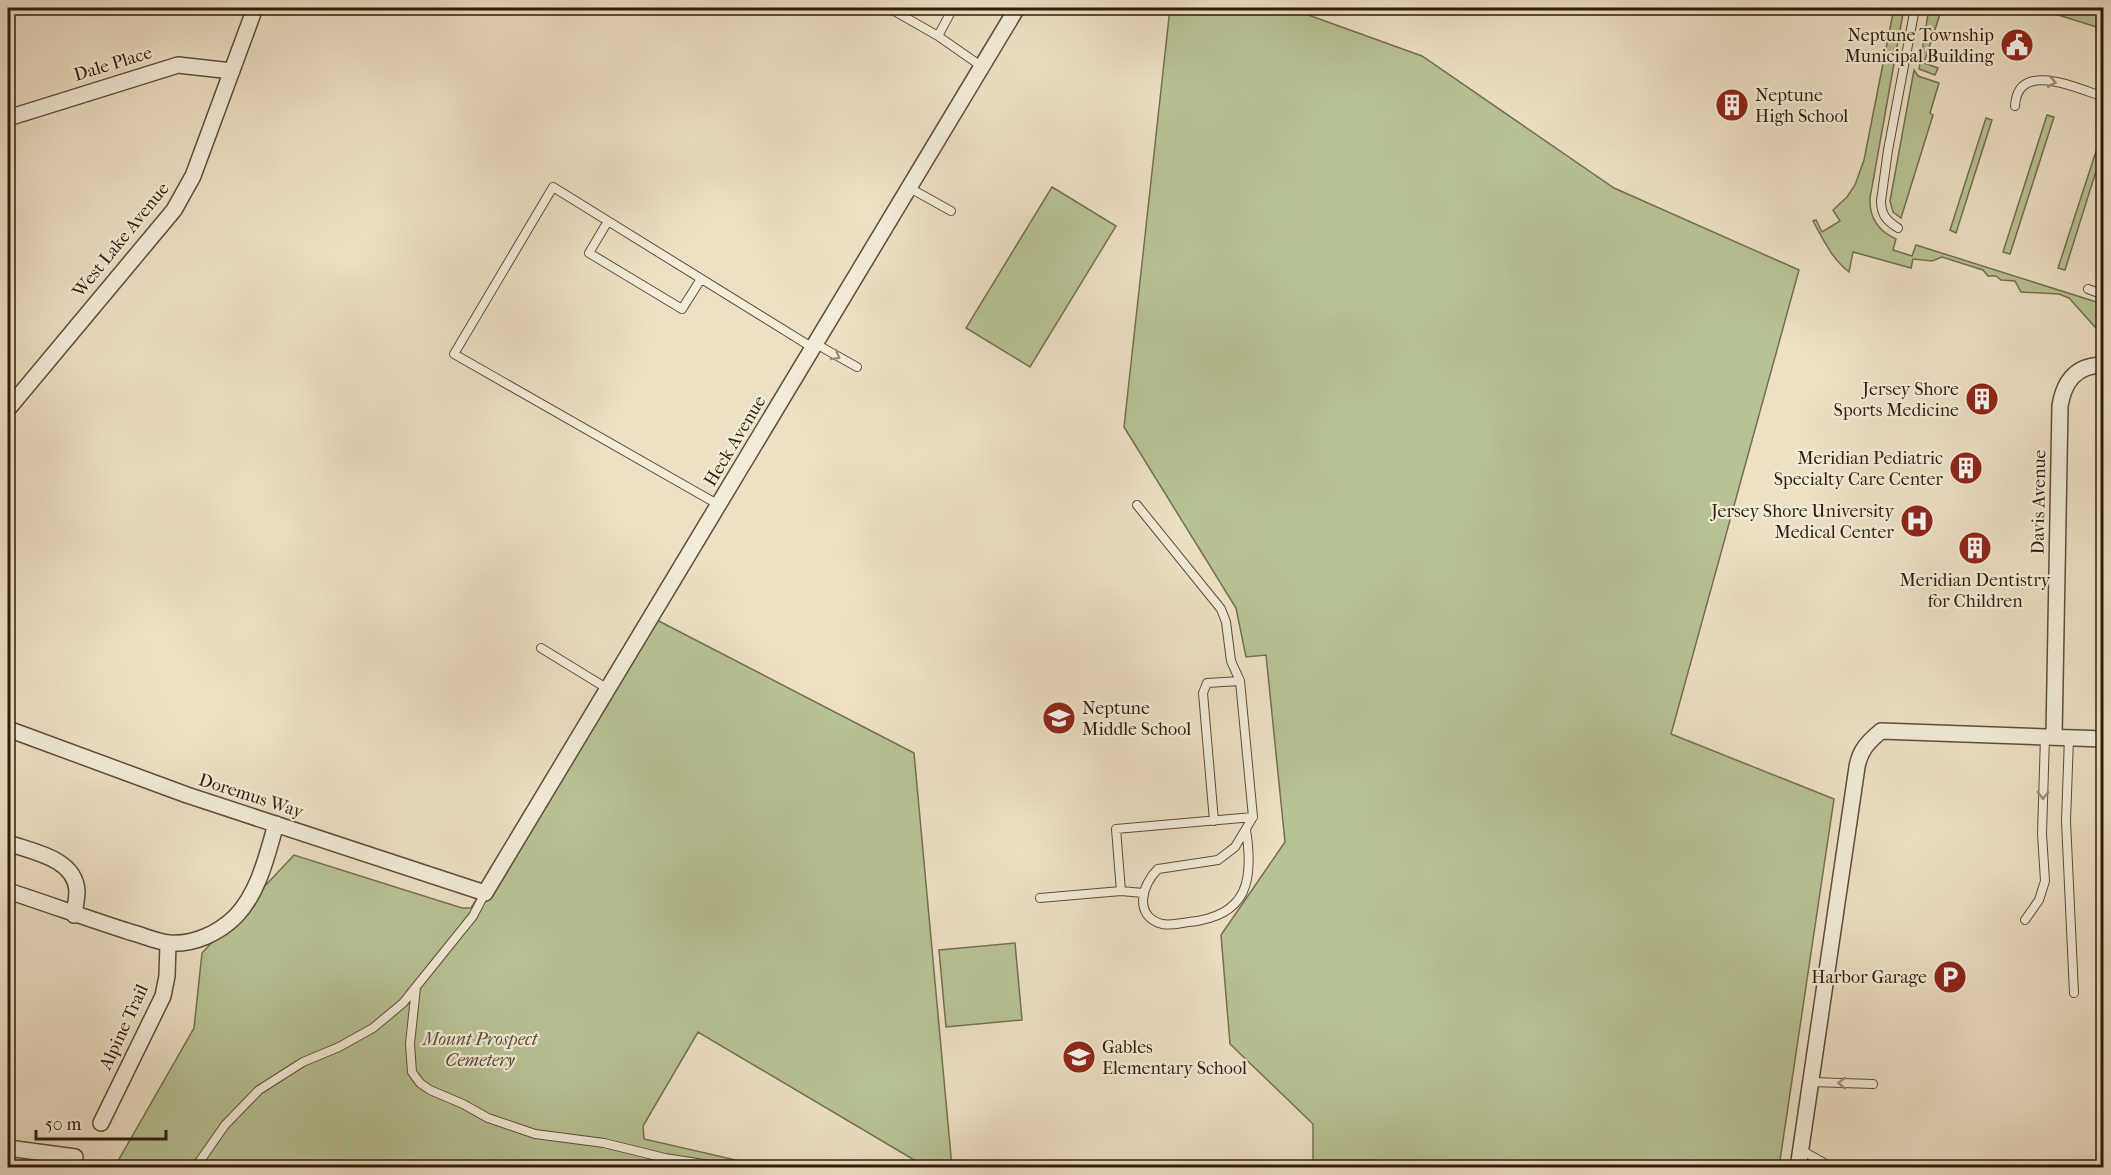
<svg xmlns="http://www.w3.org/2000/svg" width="2111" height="1175" font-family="'IM FELL French Canon',serif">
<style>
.green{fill:#b8c395;stroke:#737050;stroke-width:1.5}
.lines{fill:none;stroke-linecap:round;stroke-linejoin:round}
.lane-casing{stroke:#5e4d39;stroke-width:10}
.street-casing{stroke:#5e4d39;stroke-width:18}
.lane{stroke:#f3ecd9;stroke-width:8}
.street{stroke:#f3ecd9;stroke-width:15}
.oneway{stroke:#9a8e7c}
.labels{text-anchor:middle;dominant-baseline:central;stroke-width:4.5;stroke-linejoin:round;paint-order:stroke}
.poi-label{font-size:18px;fill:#2e1c0a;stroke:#f3ecd9;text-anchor:end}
.street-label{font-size:18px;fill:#2e1c0a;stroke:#f3ecd9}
.park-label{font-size:18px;font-style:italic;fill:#574e34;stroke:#f3ecd9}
</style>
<rect width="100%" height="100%" fill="#ede1c5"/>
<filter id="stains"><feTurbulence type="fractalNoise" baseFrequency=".00333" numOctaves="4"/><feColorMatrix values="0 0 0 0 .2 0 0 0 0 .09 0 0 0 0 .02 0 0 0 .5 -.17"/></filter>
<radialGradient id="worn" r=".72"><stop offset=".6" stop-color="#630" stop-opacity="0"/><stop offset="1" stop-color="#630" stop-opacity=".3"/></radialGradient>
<path class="green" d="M1170 8H1289L1422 56 1614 188 1799 270 1671 734 1834 799 1779 1167H1313V1124L1230 1044 1221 935 1285 842 1266 655 1246 657 1236 608 1124 427Z
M1894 8H1904L1870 198C1869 218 1878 231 1896 239L1893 250 1912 256 1916 245 2103 304V336L2069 298 2059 294 2021 292 2015 281 2001 280 1996 276H1988L1983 270 1942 257 1932 261 1913 259 1911 268 1853 252 1849 272C1832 259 1823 239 1813 221L1816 220 1822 232 1840 221 1833 210 1847 197 1855 185 1864 160Z
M1929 8H1942L1924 63 1938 68 1935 75 1919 69Z
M2036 8H2103V29Z
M1914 70 1918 76 1939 83 1930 113 1933 115 1901 218 1893 212 1890 201Z
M2047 115 2054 117 2010 254 2003 252Z
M1986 118 1992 120 1956 233 1950 230Z
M2102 133H2103V149L2065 270 2058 268Z
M1052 187 1116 226 1030 367 966 328Z
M651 617 914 753 952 1167H926L698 1032 643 1126 644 1139 766 1167 114 1168 194 1028 202 953 294 855 462 908H471Z
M1015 943 1022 1020 946 1027 939 950Z"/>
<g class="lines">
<g class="lane-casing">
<path id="lane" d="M889 8 938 36 953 8
M938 36 981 66
M2015 106C2018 59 2078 89 2104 97
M908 187 951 211
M608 221 589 253 682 309 701 279
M1898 228C1887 221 1881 215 1881 201L1888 150 1915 8
M2088 289 2104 295
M816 344 857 367
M719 505 454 354 553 187 813 348
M541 648 608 689
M2069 738 2066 821 2074 993
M1214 821 1203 693 1207 683 1240 681
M1246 830C1254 880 1248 916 1189 922 1181 923 1171 926 1162 924 1133 916 1142 884 1158 869L1218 860 1235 847 1253 817
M1121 891 1116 829 1253 817 1240 681 1231 661 1226 622 1221 609 1137 505
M1040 898 1121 891 1143 893
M2025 920 2039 900 2045 881 2042 834 2045 737
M416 987 410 1044 412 1072 420 1083 430 1090 463 1104 488 1118 535 1134 604 1143 665 1158 729 1168
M1811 1082 1873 1084
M1801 1150 1833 1168
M195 1168 225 1125 259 1090 303 1062 339 1047 373 1028 403 1003 473 916 485 893"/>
</g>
<g class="street-casing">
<path id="street" d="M8 118 178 65 232 71
M8 409 174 210 193 176 255 8
M8 729 187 795 485 893 1017 8
M2054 737 2060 406C2064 381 2076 365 2104 365
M8 843C33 852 75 858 77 891 77 898 75 907 74 915
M8 891C48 904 89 919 130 932 142 935 157 942 169 943 194 945 219 933 236 916 259 892 267 855 276 824
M101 1123 163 996 167 976 168 943
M8 1148 75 1157
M1798 1168 1857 767C1860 750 1868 742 1881 731L2104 739"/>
</g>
<use href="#lane" class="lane"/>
<use href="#street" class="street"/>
</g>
<defs><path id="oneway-chevron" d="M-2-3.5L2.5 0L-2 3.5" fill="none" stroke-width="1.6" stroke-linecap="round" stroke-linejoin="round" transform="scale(1.5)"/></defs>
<g class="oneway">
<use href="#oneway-chevron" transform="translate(2052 82) rotate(10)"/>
<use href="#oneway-chevron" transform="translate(836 356) rotate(29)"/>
<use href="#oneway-chevron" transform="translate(2043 795) rotate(91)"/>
<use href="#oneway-chevron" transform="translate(1842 1083) rotate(-178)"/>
</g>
<defs>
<g id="civic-disc" transform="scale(1.725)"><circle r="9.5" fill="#8f2418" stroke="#f3ecd9"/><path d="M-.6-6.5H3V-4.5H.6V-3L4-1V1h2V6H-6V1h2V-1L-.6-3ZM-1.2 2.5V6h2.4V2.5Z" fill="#fff"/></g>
<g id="building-disc" transform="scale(1.725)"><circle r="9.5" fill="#8f2418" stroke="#f3ecd9"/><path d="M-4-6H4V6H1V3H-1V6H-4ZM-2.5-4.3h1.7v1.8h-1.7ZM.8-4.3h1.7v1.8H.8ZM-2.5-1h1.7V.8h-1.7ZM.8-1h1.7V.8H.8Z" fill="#fff"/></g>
<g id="hospital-disc" transform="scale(1.725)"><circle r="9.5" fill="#8f2418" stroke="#f3ecd9"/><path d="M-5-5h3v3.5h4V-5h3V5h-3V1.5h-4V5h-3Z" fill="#fff"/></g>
<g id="school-disc" transform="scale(1.725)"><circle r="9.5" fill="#8f2418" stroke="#f3ecd9"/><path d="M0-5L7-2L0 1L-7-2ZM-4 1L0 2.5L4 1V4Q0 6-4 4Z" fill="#fff"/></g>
<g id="parking-disc" transform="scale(1.725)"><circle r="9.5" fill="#8f2418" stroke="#f3ecd9"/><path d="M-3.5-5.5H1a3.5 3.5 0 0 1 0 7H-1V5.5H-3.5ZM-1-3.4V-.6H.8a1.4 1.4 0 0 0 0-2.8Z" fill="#fff"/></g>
</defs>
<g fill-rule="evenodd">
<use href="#civic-disc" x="2017" y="45"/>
<use href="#building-disc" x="1732" y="105"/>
<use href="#building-disc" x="1982" y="399"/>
<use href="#building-disc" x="1966" y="468"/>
<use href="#hospital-disc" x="1917" y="521"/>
<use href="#building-disc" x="1975" y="548"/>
<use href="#school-disc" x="1059" y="718"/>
<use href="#parking-disc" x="1950" y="977"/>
<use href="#school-disc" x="1079" y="1057"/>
</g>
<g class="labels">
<g class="poi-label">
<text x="1994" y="35">Neptune Township<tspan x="1994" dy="21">Municipal Building</tspan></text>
<text x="1755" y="95" text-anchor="start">Neptune<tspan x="1755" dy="21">High School</tspan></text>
<text x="1959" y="389">Jersey Shore<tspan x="1959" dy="21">Sports Medicine</tspan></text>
<text x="1943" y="458">Meridian Pediatric<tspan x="1943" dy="21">Specialty Care Center</tspan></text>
<text x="1894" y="511">Jersey Shore University<tspan x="1894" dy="21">Medical Center</tspan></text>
<text x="1975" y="580" text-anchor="middle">Meridian Dentistry<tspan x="1975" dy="21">for Children</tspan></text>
<text x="1082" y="708" text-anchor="start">Neptune<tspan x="1082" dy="21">Middle School</tspan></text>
<text x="1927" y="977">Harbor Garage</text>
<text x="1102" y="1047" text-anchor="start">Gables<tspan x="1102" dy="21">Elementary School</tspan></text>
</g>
<g class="street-label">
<text transform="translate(113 64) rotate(-17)">Dale Place</text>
<text transform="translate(121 240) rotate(-51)">West Lake Avenue</text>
<text transform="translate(735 441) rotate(-59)">Heck Avenue</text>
<text transform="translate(2039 502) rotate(-89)">Davis Avenue</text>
<text transform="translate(251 796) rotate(18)">Doremus Way</text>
<text transform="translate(124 1027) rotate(-65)">Alpine Trail</text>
</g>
<g class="park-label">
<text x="480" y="1039">Mount Prospect<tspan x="480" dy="21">Cemetery</tspan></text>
</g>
</g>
<rect width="2111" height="1175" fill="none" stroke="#ede1c5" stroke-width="30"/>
<rect x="9" y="9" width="2093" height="1157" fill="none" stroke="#2e1c0a" stroke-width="3"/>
<rect x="15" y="15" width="2081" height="1145" fill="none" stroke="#2e1c0a" stroke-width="1.5"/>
<path d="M36 1130v9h130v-9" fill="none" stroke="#2e1c0a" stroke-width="3"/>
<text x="45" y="1130" font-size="18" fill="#2e1c0a" stroke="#f3ecd9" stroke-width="4.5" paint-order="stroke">50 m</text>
<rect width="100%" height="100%" filter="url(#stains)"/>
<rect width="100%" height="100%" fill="url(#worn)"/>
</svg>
